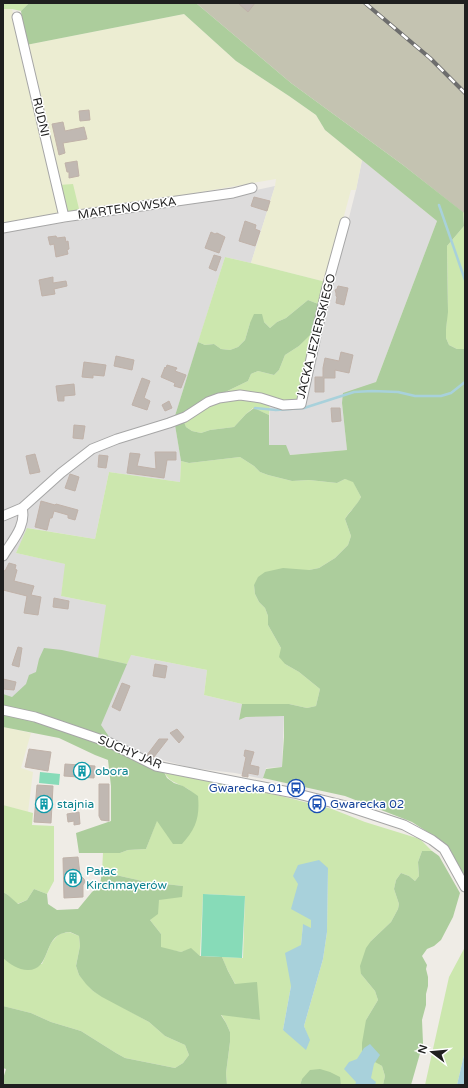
<svg xmlns="http://www.w3.org/2000/svg" width="468" height="1088" font-family="'Varela Round',sans-serif">
<style>
.residential{fill:#dddcdc}
.construction{fill:#c4c3b1}
.farmland{fill:#ecedd2}
.grass{fill:#cce7ae;fill-rule:evenodd}
.forest{fill:#accd9c}
.pitch{fill:#87dbb8}
.water{fill:#a8d1db}
.lines{fill:none;stroke-linecap:round;stroke-linejoin:round}
.stream{stroke:#a8d1db;stroke-width:2.5}
.building{fill:#c0b8b2;stroke:#c0b2a9}
.street-casing{stroke:#a6a6a6;stroke-width:11}
.street{stroke:#fff;stroke-width:9}
.rail-casing{stroke:#6d6d6d;stroke-width:4}
.rail{stroke:#fff;stroke-width:2.5;stroke-dasharray:8;stroke-linecap:butt}
.labels{text-anchor:middle;dominant-baseline:central;stroke-width:3;stroke-linejoin:round;paint-order:stroke}
.street-label{font-size:12px;fill:#1f1f1f;stroke:#fff}
.culture-label{font-size:12px;fill:#0d838f;stroke:#fff;text-anchor:start}
.transit-label{font-size:12px;fill:#164399;stroke:#fff;text-anchor:end}
</style>
<rect width="100%" height="100%" fill="#efece6"/>
<path class="residential" d="M362 160 437 221 376 382 342 403 347 450 289 455 269 445 270 404 286 410 301 409 316 347 356 190Z
M275 186 251 263 225 257 174 419 181 461 180 482 109 472 95 539 28 528 16 553 66 564 61 596 106 605 131 655 207 670 204 695 242 704 239 720 246 717 284 715 282 767 266 768 263 779 235 773 192 768 144 755 3 704V232L203 201Z"/>
<path class="construction" d="M196 3H465V214L403 165 291 83Z"/>
<path class="farmland" d="M3 9H12L59 215 3 225Z
M184 14 236 61 289 96 316 115 325 130 362 160 356 190H351L326 282 251 263 275 186 276 179 80 213 59 185 26 45Z
M3 727 31 733 21 768 33 772 28 812 3 805Z"/>
<path class="grass" d="M3 3H29L21 11 12 9H3Z
M73 184 80 213 68 215 59 185Z
M463 212 465 214V349H457L449 345 446 338V329L448 303 447 246 464 226Z
M225 257 251 263 326 282 321 305 308 300 286 318 277 322 270 328 264 322 250 323 245 340 238 347 230 350 221 349 214 344 205 345 198 342Z
M315 330 300 402 217 396 248 381 251 374 258 371 274 375 279 370 285 355 299 346 310 334Z
M241 397 270 404 269 415 253 408 246 414 234 427 210 430 201 433 192 431 186 427 183 420 204 407 222 400Z
M240 457 254 466 260 472 268 475 292 481 309 480 337 483 345 479 353 481 361 497C357 506 350 510 345 519L351 536 348 545 335 558 319 568 309 570H300L254 585 255 594 259 602 265 608 268 616V625L281 648 285 664 299 672 320 689 316 706 307 708 289 704H242L204 695 207 670 131 655 127 664 98 658 106 605 61 596 65 564 16 553 27 528 95 539 109 472 180 482 181 461 189 463Z
M163 770 277 795 332 809 365 822 420 839 432 851H422L418 862 419 876 415 881 409 876 401 873 396 880 394 889 399 904 398 909 391 922 371 941 361 974 375 991 378 1000 366 1020 368 1058 376 1062 382 1066 385 1076 383 1085H341L339 1077 302 1079 300 1085H227L226 1073 230 1042V1032L226 1023 221 1014 260 1020C245 999 231 981 222 957L243 958 245 896 203 894 200 956 191 949 181 952 160 948 161 934 150 920 159 900 183 886 147 882 102 872 103 853H120L128 850 146 849 157 820 198 797C193 793 188 788 182 786 172 781 168 780 163 770ZM328 868 327 932 323 959 304 1026 309 1040 283 1030 291 986 301 945 303 925 311 929V920L298 884Z
M3 805 33 813 32 825 54 826V881L47 894 34 889 27 900 17 904 8 895 3 892Z
M69 932 79 936 80 946 76 966 79 975 93 991 149 1022 165 1036 185 1045 189 1055 183 1063 175 1068 125 1058 116 1053 81 1031 51 1022 31 1013 3 1006V958L42 964 51 943 59 934Z
M465 947V1051L457 1085H425L449 977Z"/>
<path class="forest" d="M29 3H196L291 83 403 165 463 212 464 226 447 246 448 312 446 329V338L449 345 457 349H465V876L443 842 412 822 345 796 263 778 266 769 282 767 284 737V716L246 717 239 720 242 704H289L307 708 316 706 320 689 299 672 285 664 279 657 281 648 268 625V616L265 608 259 602 255 594 254 585 258 577 265 572 283 568 309 570 319 568 335 558 348 545 351 536 345 519C350 511 357 505 361 497L353 482 345 479 337 483 309 480 292 481 268 475 260 472 254 466 240 457 189 463 181 461 174 419 198 342 205 345 214 344 221 349 230 350 238 347 245 340 250 323 254 314H262L264 322 270 328 277 322 286 318 308 300 321 305 315 330 299 346 285 355 279 370 274 375 258 371 251 374 248 381 217 396 203 399 197 406 182 417 186 427 192 431 201 433 210 430 234 427 246 414 254 408 269 415V445H286L290 455 347 450 342 403 343 393 376 382 437 221 325 130 316 115 289 96 236 61 184 14 26 45 21 11Z
M44 648 62 650 127 664 101 725 110 738 163 770 167 778 174 783 183 786 191 791 198 796C200 817 196 829 182 844H173L157 821 146 849 128 850 120 853H79L76 833 111 821V786L108 760 95 755 59 738 3 727V694L12 697 26 684 29 675 36 672 39 659Z
M422 851H432L439 856 460 893 453 917 441 940 434 946 427 949 422 956 427 965 426 969 428 977V986L426 994V1005L422 1020 423 1043 411 1085H383L385 1076 382 1066C374 1061 368 1059 362 1051V1043L366 1020 378 1000 375 991 361 974 360 966 366 948 371 941 391 922 398 909 399 904 394 889 396 880 401 873 409 876 415 881 419 876 418 862Z
M102 872 147 882 183 886 182 897 159 900 158 914 150 920 161 934V947L181 952 191 948 200 956 222 957 228 971 235 984 257 982 260 1020 221 1015 226 1023 230 1032V1042L226 1073 227 1085H3V1079L6 1069 3 1068V1006L31 1013 51 1022 81 1031 116 1053 125 1058 175 1068 183 1063 189 1055 185 1045 165 1036 149 1022 102 997 93 991 86 984 79 975 76 966 80 946 79 936C76 935 73 933 70 932 68 932 66 932 64 933 43 937 51 970 28 970 18 970 10 964 3 958V892L8 895 18 904 27 900 34 889 47 894 48 904 57 910 78 909 92 892 100 885Z
M320 1069 330 1072 340 1077 341 1085H300L302 1079 310 1070Z"/>
<path class="pitch" d="M40 772 60 774 59 785 39 783Z
M203 894 245 896 242 958 201 956Z"/>
<path class="water" d="M319 860 328 868 327 932 323 959 304 1026 310 1040 306 1050 283 1030 291 986 285 953 301 945 303 924 311 928V920L291 909 298 884 293 876 298 865Z
M370 1044 380 1055 374 1064 371 1078 376 1082 375 1085H355L356 1082 344 1069 349 1062 357 1059 364 1048Z
M465 1051V1085H457Z"/>
<g class="lines">
<path class="stream" d="M439 205 465 280
M255 408 276 410 304 408 354 392 372 391 398 392 415 396H441L451 393 465 382"/>
</g>
<path class="building" d="M238 3H255L248 12Z
M89 110 90 120 80 121 79 111Z
M63 122 65 131 84 127 87 139 63 143 65 153 59 155 52 124Z
M77 161 79 176 69 178V172H67L65 163Z
M254 197 270 201 267 211 251 206Z
M245 221 256 225 255 229 260 231 255 246 239 241Z
M211 232 215 234 217 233 225 237 219 253 205 248Z
M56 236 57 238 65 237 66 242 68 241 69 249 67 250 68 254 56 257 54 244 50 245 48 237Z
M214 255 221 257 216 271 209 268Z
M53 277V283L66 281 67 286 54 289 55 294 42 296 39 280Z
M338 286 348 288 344 305 336 303 337 297 336 296V293L335 290 337 289Z
M341 352 353 355 349 373 335 370V378H324V392H315V377H323V368L325 358 339 361Z
M116 356 134 360 132 370 114 366Z
M84 362 106 365 104 376 93 375V378L82 377Z
M167 365 177 368 175 371 186 375 181 388 174 386 175 383 161 377 165 367 166 368Z
M142 378 150 381 144 398 150 401 147 410 132 405Z
M74 384 75 395 64 396V401H58L56 386Z
M169 401 172 408 165 411 162 405Z
M331 408H340L341 421 332 422Z
M74 425 85 426 83 439 73 438Z
M155 452H176V460H167L164 478 127 473 130 453 140 454 137 466 156 469Z
M35 454 40 472 30 474 26 456Z
M99 455 108 456 106 468 98 467Z
M70 474 79 477 75 491 65 488Z
M41 501 55 505 56 504 78 510 75 520 68 518V515L54 511 52 518H50L47 530 35 527Z
M9 563 16 565 15 569 17 570 14 581 34 586 31 595 41 597 38 615 24 613 27 596 3 590V570L5 571Z
M54 598 69 601 68 609 53 607Z
M18 647 22 648 19 667 12 665Z
M155 664 167 666 165 678 153 676Z
M3 679 16 682 14 690 3 689Z
M122 683 130 686 120 711 112 707Z
M177 729 184 737 179 743 170 733Z
M159 739H168L154 757 147 755Z
M29 749 51 752 48 771 25 767Z
M245 750 254 752 250 765 259 767 258 775 248 773V777L242 776 246 757 244 756Z
M65 764 95 766 94 778 64 776Z
M99 784H109V821L101 820 99 816Z
M37 785 53 786 51 823 34 822Z
M79 812 80 824 74 825V821L68 822 67 814Z
M78 857 80 875 84 879 85 882 83 885V897L64 898 63 858Z"/>
<g class="lines">
<g class="street-casing">
<path id="street" d="M17 17 64 217
M3 228 64 217 233 193 252 188
M3 516 22 508 61 473 92 449 117 439 169 423 185 417 208 402 219 398 240 395 261 398 283 405 301 404 326 291 345 222
M3 556C11 542 27 526 22 508
M3 710 35 717 108 742 156 766 294 793 346 806 404 825 432 840 444 849 465 887"/>
</g>
<use href="#street" class="street"/>
<g class="rail-casing">
<path id="rail" d="M365 3 430 58 465 93"/>
</g>
<use href="#rail" class="rail"/>
</g>
<defs>
<g id="building-ring" transform="scale(0.9)"><circle r="9.5" fill="#fff" stroke="#0f9aa8" stroke-width="1.5"/><path d="M-4-6H4V6H1V3H-1V6H-4ZM-2.5-4.3h1.7v1.8h-1.7ZM.8-4.3h1.7v1.8H.8ZM-2.5-1h1.7V.8h-1.7ZM.8-1h1.7V.8H.8Z" fill="#0f9aa8"/></g>
<g id="bus-ring" transform="scale(0.9)"><circle r="9.5" fill="#fff" stroke="#1a4fb4" stroke-width="1.5"/><path d="M-5-6H5V4H4V6H2V4H-2V6H-4V4H-5ZM-3.5-4V0h7V-4ZM-3.5 1.2v1.5H-2V1.2ZM2 1.2v1.5H3.5V1.2Z" fill="#1a4fb4"/></g>
</defs>
<g fill-rule="evenodd">
<use href="#building-ring" x="82" y="771"/>
<use href="#bus-ring" x="296" y="788"/>
<use href="#building-ring" x="44" y="804"/>
<use href="#bus-ring" x="317" y="804"/>
<use href="#building-ring" x="73" y="878"/>
</g>
<g class="labels">
<g class="street-label">
<text transform="translate(41 117) rotate(77)">RUDNI</text>
<text transform="translate(127 208) rotate(-8)">MARTENOWSKA</text>
<text transform="translate(316 336) rotate(-76)">JACKA JEZIERSKIEGO</text>
<text transform="translate(130 752) rotate(23)">SUCHY JAR</text>
</g>
<g class="culture-label">
<text x="95" y="771">obora</text>
<text x="57" y="804">stajnia</text>
<text x="86" y="871">Pałac<tspan x="86" dy="14">Kirchmayerów</tspan></text>
</g>
<g class="transit-label">
<text x="283" y="788">Gwarecka 01</text>
<text x="330" y="804" text-anchor="start">Gwarecka 02</text>
</g>
</g>
<rect width="468" height="1088" fill="none" stroke="#1f1f1f" stroke-width="8"/>
<g transform="translate(432 1052) rotate(286)" stroke="#ffffff" stroke-width="3" paint-order="stroke">
<path d="M0-3L7 15L0 10L-7 15Z" fill="#1f1f1f"/>
<text y="-6" font-size="11" font-weight="bold" text-anchor="middle" fill="#1f1f1f">N</text>
</g>
</svg>
